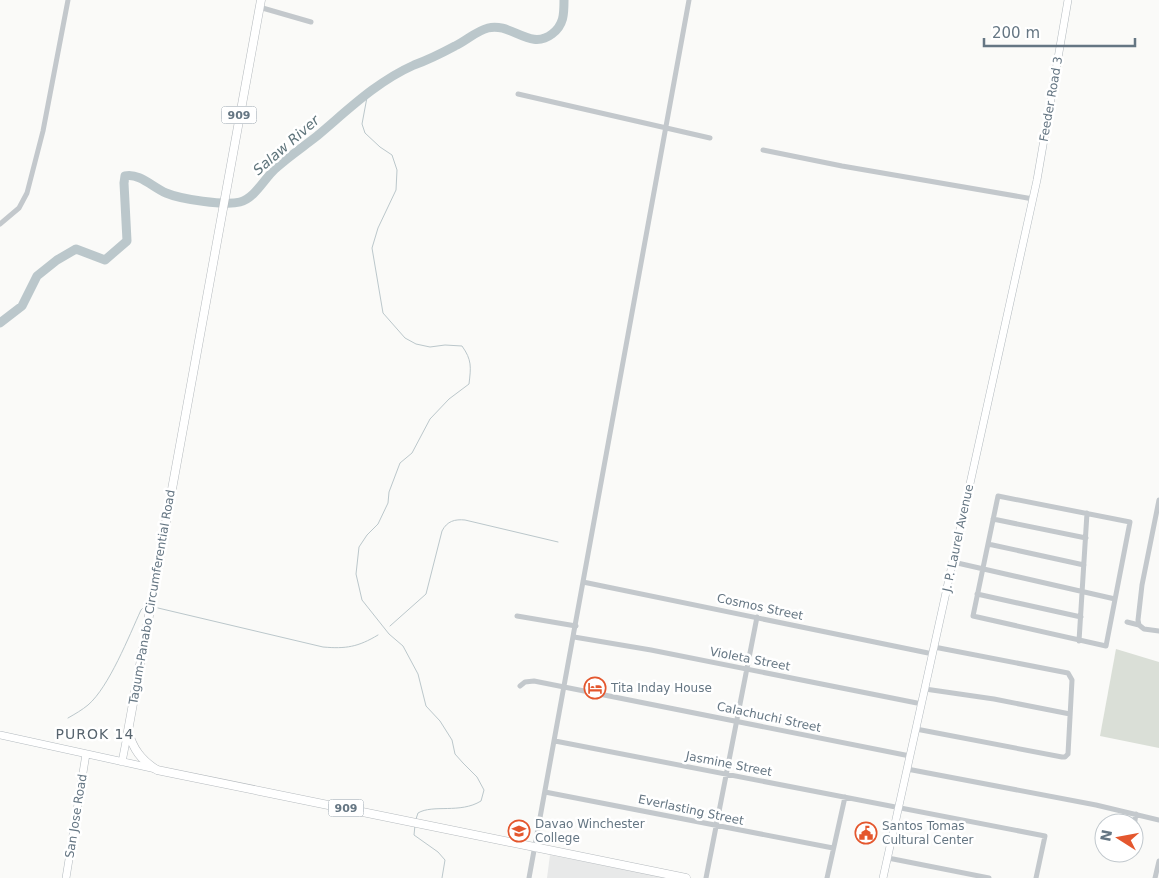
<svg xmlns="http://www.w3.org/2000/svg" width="1159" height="878" font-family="'DejaVu Sans',sans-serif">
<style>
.built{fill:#e8e9e9}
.green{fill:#dadfd7}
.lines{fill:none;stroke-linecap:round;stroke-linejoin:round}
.stream{stroke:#bbc7cb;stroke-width:1}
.river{stroke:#bbc7cb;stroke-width:9}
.secondary-casing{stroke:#b3babf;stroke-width:8}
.primary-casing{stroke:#b5babe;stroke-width:9}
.street{stroke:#c3c8cc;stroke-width:5}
.secondary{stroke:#fff;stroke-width:7}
.primary{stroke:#fff;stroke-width:8}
.labels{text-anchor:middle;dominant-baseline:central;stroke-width:5;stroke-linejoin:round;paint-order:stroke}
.shield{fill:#fff;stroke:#939fa8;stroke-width:1}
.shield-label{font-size:11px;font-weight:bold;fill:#657683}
.street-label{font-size:12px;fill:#657683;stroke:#fff}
.poi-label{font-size:12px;fill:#657683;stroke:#fff;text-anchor:start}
.water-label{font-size:14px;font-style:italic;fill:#60757c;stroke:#fff}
.neighbourhood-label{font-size:14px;letter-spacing:1px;fill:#57646e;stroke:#fff}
</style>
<rect width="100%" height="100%" fill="#fafaf8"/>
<path class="built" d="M550 855 667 878H547Z"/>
<path class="green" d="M1116 649 1159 662V748L1100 736Z"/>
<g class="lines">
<path class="stream" d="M368 92 362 124 365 133 380 147 392 155 397 170 396 190 378 228 372 248 383 313 405 338 416 344 430 347 445 345 462 346C472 360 471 367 469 384L449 399 430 419 412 453 400 463 389 492 388 503 378 524 367 535 359 547 356 574 362 600 389 634 403 646 418 674 426 706 440 721 452 740 455 754 463 763 477 777 484 790 481 801C460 814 433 804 418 813L416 819
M158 608 323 647C346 649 358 647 378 635
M390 626 426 594 442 531C447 521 455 519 465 520L558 542
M68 718C75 714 82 710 88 705 109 687 129 636 141 610L145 606
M415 825 414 835 438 852 445 860 442 878"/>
<path class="river" d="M0 323 22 306 37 276 57 260 76 249 105 260 127 241 124 183 125 176C140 173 152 187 166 193 180 199 225 206 240 202 255 198 264 179 275 169 288 157 303 147 317 136 348 110 376 82 414 65 428 60 442 53 455 46 466 41 476 31 488 28 511 22 530 51 552 34 564 25 564 14 564 0"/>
<g class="secondary-casing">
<path id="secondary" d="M0 735 156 769
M122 762 128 731
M66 878 86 754
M883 878 1037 180 1068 0"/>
</g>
<g class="primary-casing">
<path id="primary" d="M261 0 128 731C133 749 141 760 157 770L686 878"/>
</g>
<path class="street" d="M259 7 311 22
M518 94 710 138
M763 150 842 166 1033 199
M0 224 19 208 27 193 43 131 68 0
M998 496 1130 522 1106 646 973 616Z
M1159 500 1142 585 1138 620 1139 625 1144 629 1159 631
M993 519 1086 538
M988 544 1084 565
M953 562 1115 599
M583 582 933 654
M977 594 1081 617
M517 616 576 626
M1127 622 1139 625
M574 637 651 650 922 704
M1079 641 1087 513
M520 686 525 682 534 681 910 756
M925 689 994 699 1070 714
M916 729 1062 757H1065L1068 754 1072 680 1068 673 934 647
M555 741 1045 836 1036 878
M907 769 1096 805 1159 820
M545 792 833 848
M1134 826 1136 814
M888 858 989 878
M529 878 689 0
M706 878 757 617
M827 878 845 797
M1155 878 1159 861"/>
<use href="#secondary" class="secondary"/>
<use href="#primary" class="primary"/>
</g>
<defs>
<g id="hotel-ring" transform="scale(1.125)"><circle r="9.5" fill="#fff" stroke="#e4572e" stroke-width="1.5"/><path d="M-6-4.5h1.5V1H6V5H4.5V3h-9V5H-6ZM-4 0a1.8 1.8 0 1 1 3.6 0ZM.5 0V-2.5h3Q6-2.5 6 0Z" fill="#e4572e"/></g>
<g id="university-ring" transform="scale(1.125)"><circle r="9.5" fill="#fff" stroke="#e4572e" stroke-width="1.5"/><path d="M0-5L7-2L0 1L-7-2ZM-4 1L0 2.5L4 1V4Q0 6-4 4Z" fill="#e4572e"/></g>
<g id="civic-ring" transform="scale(1.125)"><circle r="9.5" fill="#fff" stroke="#e4572e" stroke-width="1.5"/><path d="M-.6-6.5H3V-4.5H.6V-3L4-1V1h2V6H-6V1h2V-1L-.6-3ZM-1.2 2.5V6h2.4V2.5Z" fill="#e4572e"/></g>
</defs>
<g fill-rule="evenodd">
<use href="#hotel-ring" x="595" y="688"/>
<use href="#university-ring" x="519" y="831"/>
<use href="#civic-ring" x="866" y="833"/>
</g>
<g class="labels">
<g class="shield">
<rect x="221.5" y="106.5" width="35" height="17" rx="4"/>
<rect x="328.5" y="799.5" width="35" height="17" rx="4"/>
</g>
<g class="shield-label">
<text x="239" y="115">909</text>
<text x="346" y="808">909</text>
</g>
<g class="street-label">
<text transform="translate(1051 99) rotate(-80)">Feeder Road 3</text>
<text transform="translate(958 538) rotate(-78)">J. P. Laurel Avenue</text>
<text transform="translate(152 597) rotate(-80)">Tagum-Panabo Circumferential Road</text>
<text transform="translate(760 607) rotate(12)">Cosmos Street</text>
<text transform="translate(750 659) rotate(11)">Violeta Street</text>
<text transform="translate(769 717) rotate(12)">Calachuchi Street</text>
<text transform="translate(729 764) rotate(11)">Jasmine Street</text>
<text transform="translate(691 810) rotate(12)">Everlasting Street</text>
<text transform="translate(76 816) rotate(-81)">San Jose Road</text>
</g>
<g class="poi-label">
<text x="611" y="688">Tita Inday House</text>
<text x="535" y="824">Davao Winchester<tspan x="535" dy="14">College</tspan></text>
<text x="882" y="826">Santos Tomas<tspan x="882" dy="14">Cultural Center</tspan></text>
</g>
<g class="water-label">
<text transform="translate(286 145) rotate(-41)">Salaw River</text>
</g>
<g class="neighbourhood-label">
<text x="95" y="734">PUROK 14</text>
</g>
</g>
<g transform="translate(1119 838) rotate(281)"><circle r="24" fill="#ffffff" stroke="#c1c8cd"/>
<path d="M0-4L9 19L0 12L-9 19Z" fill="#e4572e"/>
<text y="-8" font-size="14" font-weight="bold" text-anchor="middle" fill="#657683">N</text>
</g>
<path d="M984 38v8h151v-8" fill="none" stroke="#657683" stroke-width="2.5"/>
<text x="992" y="38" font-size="15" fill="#657683" stroke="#ffffff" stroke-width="4" paint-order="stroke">200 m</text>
</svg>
